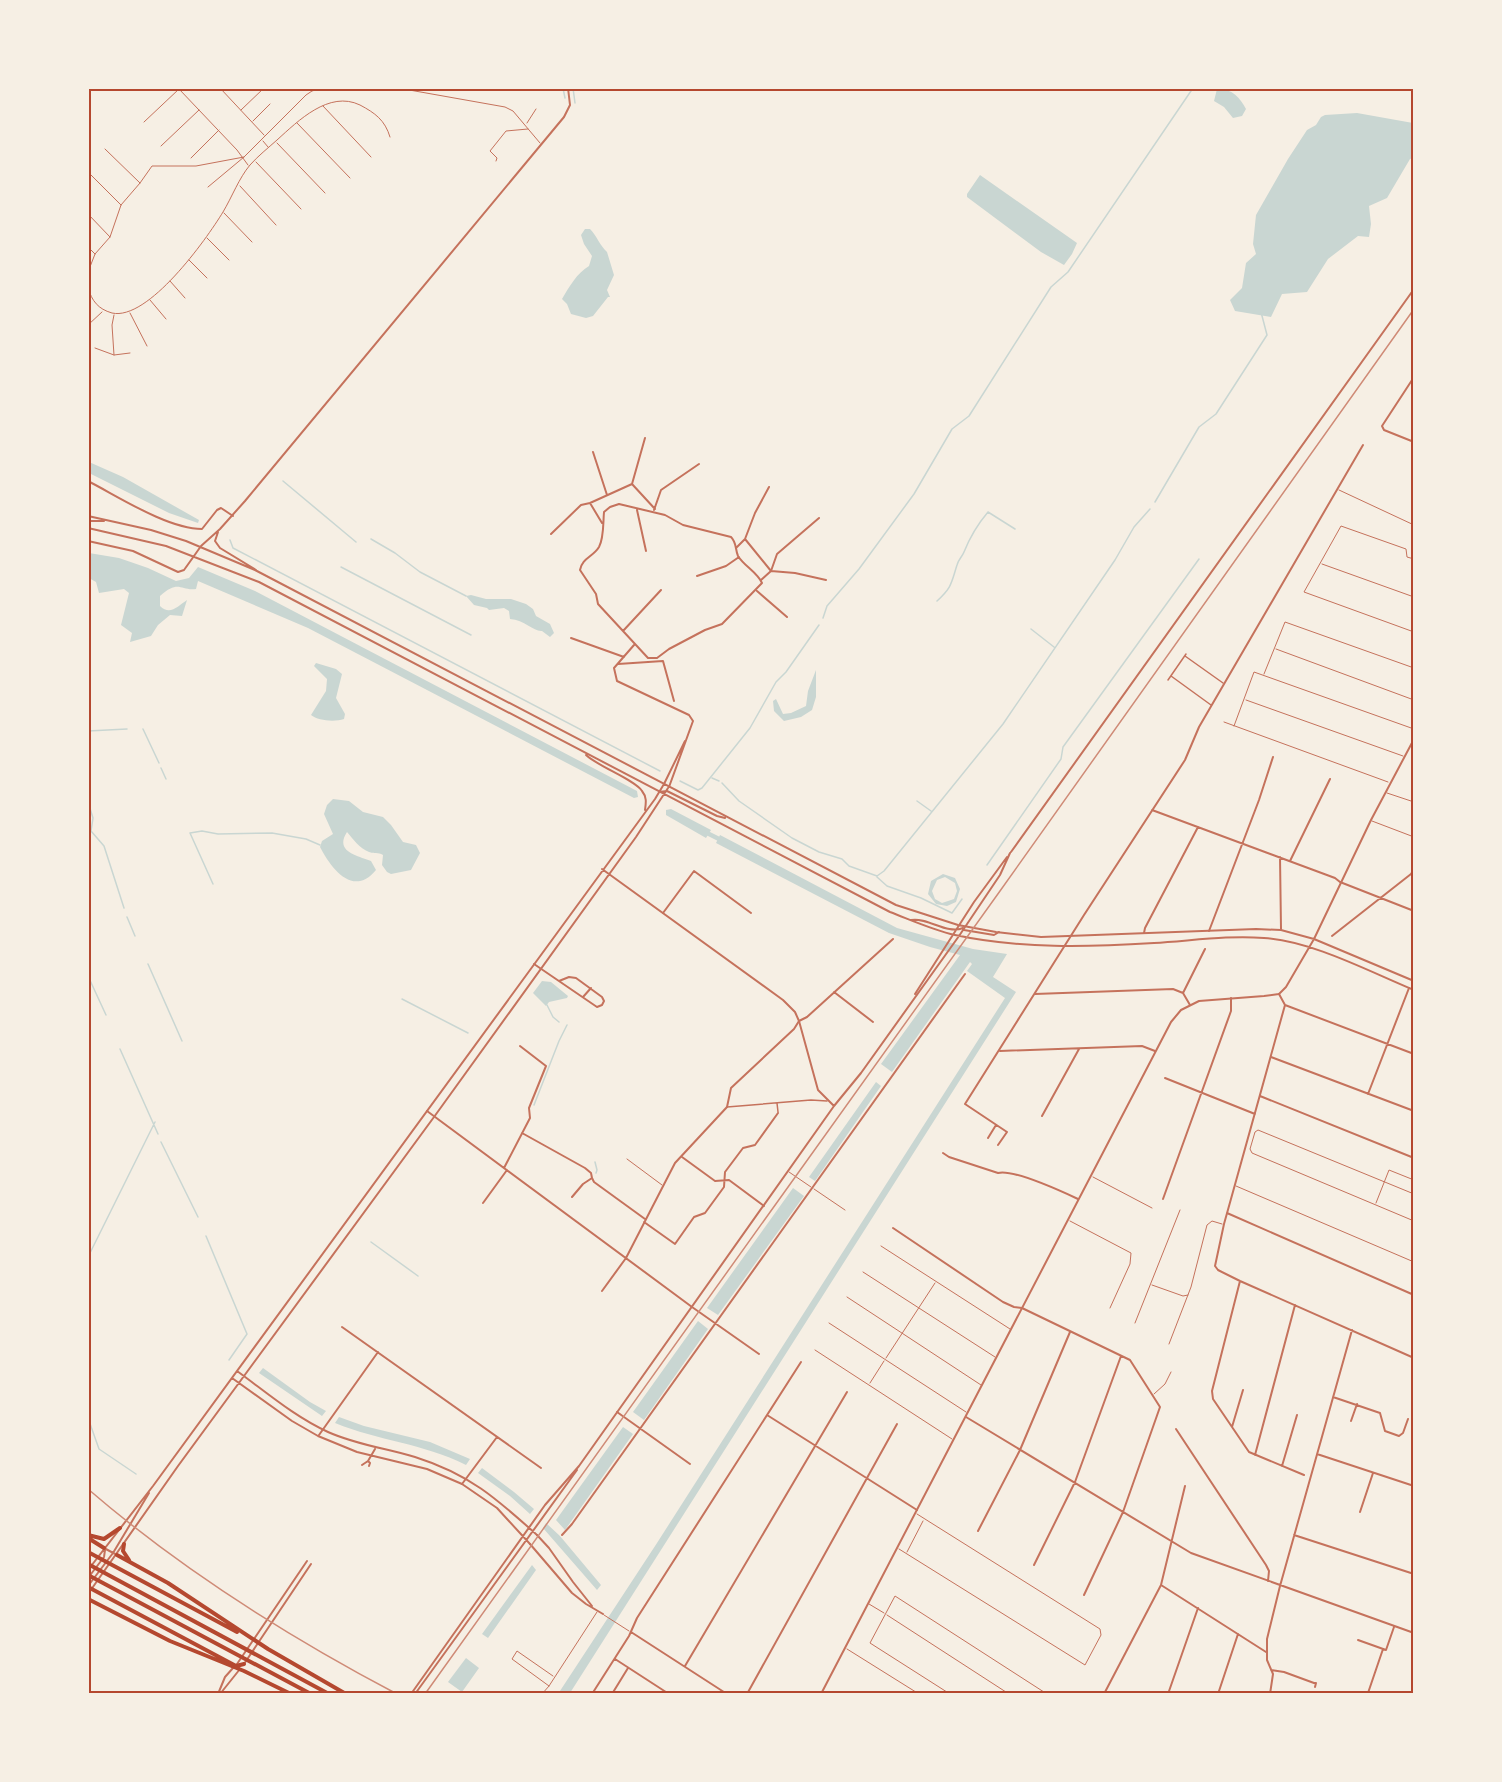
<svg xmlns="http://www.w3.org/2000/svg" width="1502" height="1782" font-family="Signika,sans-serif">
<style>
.water{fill:#c9d6d2;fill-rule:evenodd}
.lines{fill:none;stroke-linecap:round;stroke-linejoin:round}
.stream{stroke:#c9d6d2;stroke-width:1.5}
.canal{stroke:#c9d6d2;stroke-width:4.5}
.service{stroke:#c5725c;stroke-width:1}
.pedestrian{stroke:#c5725c;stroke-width:1.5}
.minor{stroke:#c5725c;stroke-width:2}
.tertiary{stroke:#c5725c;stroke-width:2}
.motorway{stroke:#b5482f;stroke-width:4}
.rail{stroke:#cf8b77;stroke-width:1.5}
.neatline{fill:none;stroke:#b5482f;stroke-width:2}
</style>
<rect width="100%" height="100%" fill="#f6efe4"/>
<path class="water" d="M1217 89C1231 88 1240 97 1246 109L1242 116 1233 118 1224 107 1214 101Z
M1357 113 1413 123V158L1410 159 1387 198 1369 206 1371 224 1369 237 1358 236 1328 259 1307 292 1282 294 1271 317 1235 311 1230 300 1242 288 1246 263 1256 254 1253 244 1256 215 1288 159 1307 130 1316 125 1321 117 1325 115Z
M980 175 1077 243 1072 254 1064 265 1041 252 967 197V194Z
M585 229H590C597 236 600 246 607 252L614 275 607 290 610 297H608L593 316 586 318 571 314 567 304 562 299C569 287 577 273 589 266L592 256 584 244 581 235Z
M89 462 123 477 199 520 198 523 169 513 89 473Z
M89 553 119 558 148 568 176 581 189 578 198 567 255 591 637 791 638 797 634 798 308 628 198 581 196 589C180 591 179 579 160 596V606C170 616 178 606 187 600L182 616 170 615 158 625 151 636 130 642 132 633 121 625 129 593 124 589 99 593 96 582 89 578Z
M471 595 486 599H511L526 604 533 609 536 616 550 624 554 633 550 637 542 631C534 632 525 620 510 619L509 611 504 608 489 610 487 608 474 605 466 596Z
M316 663 336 669 342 674 336 698 345 714 344 719C335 722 318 721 311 715L326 691 327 679 314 666Z
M816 670V697L812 710 801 717 784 721 774 711 773 701 776 699 783 714 791 713 806 706 808 691Z
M333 799 349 801 363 812 383 817 391 825 403 842 416 845 420 853 411 870 391 874 387 872 382 865 383 855C378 852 374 854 369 852 359 848 354 840 347 832 334 852 358 856 371 861L376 870C353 898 331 868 320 847L322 841 333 834 324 814 327 805Z
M671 809 711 830 706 838 666 815V810Z
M720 835 897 928 973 949 1007 954 993 977 1016 992 570 1693 558 1694 657 1543 1005 998 967 971 972 964 970 962 892 1072 881 1064 960 955 930 947 889 933 716 843Z
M943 874 955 878 960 889 956 902 947 906 936 904 928 894 931 881ZM945 877 955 883 957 891 954 899 942 903 935 899 932 891 937 880Z
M542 981 551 982 568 996 567 998 549 1002 546 1006 533 993Z
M876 1082 881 1086 815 1181 809 1177Z
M793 1188 804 1196 718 1315 707 1308Z
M698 1321 708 1329 644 1420 633 1412Z
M263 1368 310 1402 326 1411 322 1416 259 1373Z
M339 1417 364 1426 430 1442 470 1459 466 1465C422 1443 379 1441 335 1423Z
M623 1427 633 1434 565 1530 556 1520Z
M482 1468 514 1492 534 1509 530 1514 510 1496 478 1473Z
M546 1523 560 1536 601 1585 597 1590 543 1528Z
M532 1565 536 1570 488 1638 482 1634Z
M466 1658 479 1668 462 1692 448 1682Z"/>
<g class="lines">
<path class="stream" d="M563 88 565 98
M573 88 575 103
M283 481 356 542
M1155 502 1199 427 1216 414 1267 335 1261 312
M371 539 395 553 420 572 466 596
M230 540 233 548 660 771
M341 567 471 635
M937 601C952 587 951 584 957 565 958 560 962 557 964 552 970 537 977 525 988 512L1015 529
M823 618 827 606 859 569 914 494 952 429 969 416 1051 287 1068 272 1193 88
M1031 629 1054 647
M143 729 159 763
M88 731 127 729
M161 768 166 779
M712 778 719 781
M680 781 698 790 702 788 750 728 776 682 786 672 819 625
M722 783 739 801 792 838 819 852 842 859 849 866 877 876 884 871 1003 724 1115 560 1134 527 1150 509
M917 801 931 811
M88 802 93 818 91 831 104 846 124 908
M987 865 1061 759 1063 747 1199 559
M877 877 887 886 921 898 952 913 962 899
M213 884 190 833 202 831 218 834 272 833 306 839 320 845
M127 917 135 936
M148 964 182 1041
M88 976 106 1015
M402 999 468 1033
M547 1005 553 1017 559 1022
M120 1049 158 1134
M534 1105 559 1041 567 1025
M161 1142 198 1217
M595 1162 597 1170 596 1173
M206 1236 247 1334 229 1360
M371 1242 418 1276
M88 1257 155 1122
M88 1418 99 1449 136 1474"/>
<path class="canal" d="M705 832 721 840"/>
<path class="service" d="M220 88 264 135
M398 88 505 107 513 111 540 143
M323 106 371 157
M241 110 264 88
M253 121 270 104
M144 122 179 89 237 150 248 165
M297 123 350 178
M527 123 536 109
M263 141 268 147
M277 143 325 193
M161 146 199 110
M105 149 140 183
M191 158 219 130
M496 161 497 158 490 151 506 131 528 129
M256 162 301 209
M88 172 121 205
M240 186 276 225
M208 187 244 157 306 95 312 91 322 88
M224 213 252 242
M88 214 110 237
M207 238 229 260
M88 247 95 254
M189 260 207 278
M88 272 95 254 110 237 121 205 140 183 152 166H196L244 157
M170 281 185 298
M88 288C92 301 98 309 112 313 148 321 206 240 223 212 232 197 239 178 250 165 258 156 268 148 277 140 298 121 329 90 360 105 375 113 385 120 390 137
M150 300 166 319
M130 313 147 346
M88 325 102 312
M95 348 114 355 130 353
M114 355 112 325 114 315
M1339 490 1414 525
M1414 559 1407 557 1406 549 1341 526 1304 592 1414 632
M1322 564 1414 597
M1276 649 1414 700
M1264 674 1285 622 1414 668
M1246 700 1403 756
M1224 722 1388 782
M1234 726 1254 672 1414 729
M1387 793 1414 802
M1372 821 1414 837
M627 1159 662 1185
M789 1172 811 1187
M1093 1177 1152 1208
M1236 1186 1414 1262
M814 1189 845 1210
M1414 1194 1258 1130 1255 1132 1250 1149 1252 1153 1414 1221
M1376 1203 1389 1170 1414 1180
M1070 1221 1131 1253 1130 1264 1110 1308
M881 1246 1010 1329
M863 1272 995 1357
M1152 1285 1183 1296 1188 1295
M847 1297 981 1385
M829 1323 966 1412
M1135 1323 1180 1210
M1169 1344 1191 1287 1207 1225 1212 1221 1222 1224
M815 1350 952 1439
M886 1358 935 1283
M870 1383 884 1361
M1154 1394 1165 1384 1171 1372
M899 1549 1085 1665 1101 1635 1100 1629 917 1514
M907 1552 923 1521
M869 1604 884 1613
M604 1615 629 1631
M887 1615 1009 1694
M847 1649 919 1694
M549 1686 512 1659 517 1651 553 1676
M542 1694 549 1686 597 1612
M950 1694 870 1643 895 1596 1047 1694"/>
<path class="pedestrian" d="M1185 656 1223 683
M1171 676 1211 705
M1168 680 1186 654
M777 1103 778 1112
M727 1107 811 1100 827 1101"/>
<path class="minor" d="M1414 377 1382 426 1384 430 1414 442
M645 438 632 484 655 509
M593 452 607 495
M88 481C119 497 168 529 202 529L217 510 221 508 233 516
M619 504 665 515 683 525 731 537C737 543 735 549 738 556 744 566 757 572 762 583L722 624 705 630 669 649 657 658H648L598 604 596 594 580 570C582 558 593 557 599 547 604 538 603 523 604 512L610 507Z
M637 510 646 551
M654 510 661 490 699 464
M602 523 590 503 632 484
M551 534 581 505 590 503
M745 539 771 571
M88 541 133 551 178 572 184 570 194 556
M736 548 745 539 755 513 769 487
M771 571 777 554 819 518
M697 576 726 566 739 557
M761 580 771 571 795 573 826 580
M757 591 787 617
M623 631 661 590
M571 638 624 657
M634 645 614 668 617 681 689 715 693 721 669 787
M618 664 663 661 674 701
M664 784 685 741
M1152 810 1335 878 1340 882 1414 911
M1280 857 1281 929
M1290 861 1330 779
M663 913 694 871 751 913
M1209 931 1259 800 1273 757
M1144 933 1145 928 1198 827
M1332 936 1411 874 1414 869
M534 964 597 1007 602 1005 604 1001 602 997 576 978 569 977 559 981
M834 992 873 1022
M1183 993 1205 949
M1035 994 1173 989 1183 993 1190 1005
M1279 994 1285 1005 1224 1224 1215 1266 1218 1270 1240 1281 1414 1358
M583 997 591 988
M1285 1005 1414 1054
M1000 1051 1142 1046 1155 1051
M1271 1057 1414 1111
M1165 1078 1255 1114
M1368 1094 1409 988
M1260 1096 1414 1158
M427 1111 692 1307 759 1354
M1042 1116 1079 1049
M522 1133 585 1168 591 1173 592 1178 583 1184 572 1197
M988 1138 996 1125
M998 1145 1007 1132 965 1104 1084 915 1185 760 1199 727 1363 445
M943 1153 949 1157 998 1173C1013 1169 1063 1192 1078 1199
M682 1157 715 1181 729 1180 764 1206
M504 1168 530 1118 529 1108 546 1066 520 1046
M592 1178 594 1182 645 1219
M1163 1199 1231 1011V998
M483 1203 507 1170
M1227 1213 1414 1295
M644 1222 675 1244 694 1217 705 1213 724 1187 725 1172 743 1148 755 1145 778 1113
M893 1228 1003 1302 1014 1307 1022 1308 1130 1360 1160 1407 1123 1512 1084 1595
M1240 1281 1212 1391 1213 1399 1249 1452 1304 1475
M602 1291 626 1258 675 1163 727 1107 731 1088 794 1029 799 1021 807 1017 893 939
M342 1327 541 1468
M1333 1397 1380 1413 1385 1431 1399 1436 1403 1433 1408 1419
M617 1412 690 1464
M767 1415 917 1510
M966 1417 1191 1553 1414 1633
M1351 1421 1357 1404
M1232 1427 1243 1390
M1176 1429 1266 1565 1269 1571 1268 1581
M319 1435 378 1352
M1317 1454 1414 1486
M1255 1455 1295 1305
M1282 1466 1297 1415
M462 1484 497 1437
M1360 1512 1373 1473
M978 1531 1020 1450 1070 1332
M537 1535 549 1548 573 1582 592 1606
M562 1535 572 1524 965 974
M1294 1535 1414 1574
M530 1544 572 1593 586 1604 603 1614
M1034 1565 1075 1482 1121 1356
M1161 1585 1266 1652
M631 1632 727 1694
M1358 1640 1386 1650 1394 1627
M615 1659 669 1694
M685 1666 847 1392
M1271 1670 1284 1672 1314 1683H1316L1315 1687
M1368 1693 1383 1649
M592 1694 629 1636 637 1618 801 1362
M612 1694 628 1668
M747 1694 897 1424
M1104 1694 1161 1585 1185 1486
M1168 1694 1198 1608
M1218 1694 1238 1634
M1270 1694 1273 1674 1267 1660V1639L1280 1586 1352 1330"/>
<path class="tertiary" d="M88 516 151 530 186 541 255 570 896 905 958 925 996 932 1041 937 1256 929 1281 930 1314 939 1414 981
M88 521H104
M88 528 166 546 259 582 890 912C911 920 933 930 955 935 1020 949 1088 947 1154 943 1190 941 1228 935 1264 938 1312 941 1368 971 1414 990
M218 532 215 541 220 548 256 570
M194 556 201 546 220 529 245 501 564 117 570 105 568 88
M586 755C599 767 635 780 642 791 647 797 646 803 645 810
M659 792 667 791 717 816 725 818
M1011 852 1414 289
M602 869 783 1000 795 1012 799 1021 818 1090 834 1106
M911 920C928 917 947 935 963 928
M964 930 994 935 999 932
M915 994 974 902 1007 857
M237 1371C266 1392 295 1417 328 1432 357 1445 385 1448 415 1457 469 1474 496 1498 537 1535
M232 1378 292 1421 318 1436 357 1452 427 1469 462 1484 497 1508 530 1544
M362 1465 368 1461
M369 1466 370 1463 368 1461 375 1449
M104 1548 117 1555
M88 1570 153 1486 655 799 664 784
M88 1578 104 1557 105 1550
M88 1586 113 1553 149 1493
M88 1594 178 1466 434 1117 636 837 668 788
M237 1664 307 1561
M244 1664 311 1564
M218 1694 225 1677 233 1668
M220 1694 240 1669
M411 1694 545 1505 579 1466 834 1106 861 1073 959 936 1000 875 1010 853
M415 1694 577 1470
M821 1694 1171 1022 1181 1010 1199 1001 1264 996 1279 994 1286 987 1314 939 1371 820 1414 739"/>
<path class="motorway" d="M88 1535 104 1539 120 1528
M88 1538 104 1548
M124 1544 123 1551 129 1560
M88 1552 237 1632
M117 1555 168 1583 268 1649 346 1694
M88 1564 329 1694
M88 1575 311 1694
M88 1587 236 1666 244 1664
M88 1599 170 1641 244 1671 291 1694"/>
<path class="rail" d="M88 1489C183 1571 287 1636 397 1694
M425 1694 1000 891 1414 309"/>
</g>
<rect width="1502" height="1782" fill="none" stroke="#f6efe4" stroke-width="180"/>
<rect x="90" y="90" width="1322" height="1602" class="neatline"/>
</svg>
